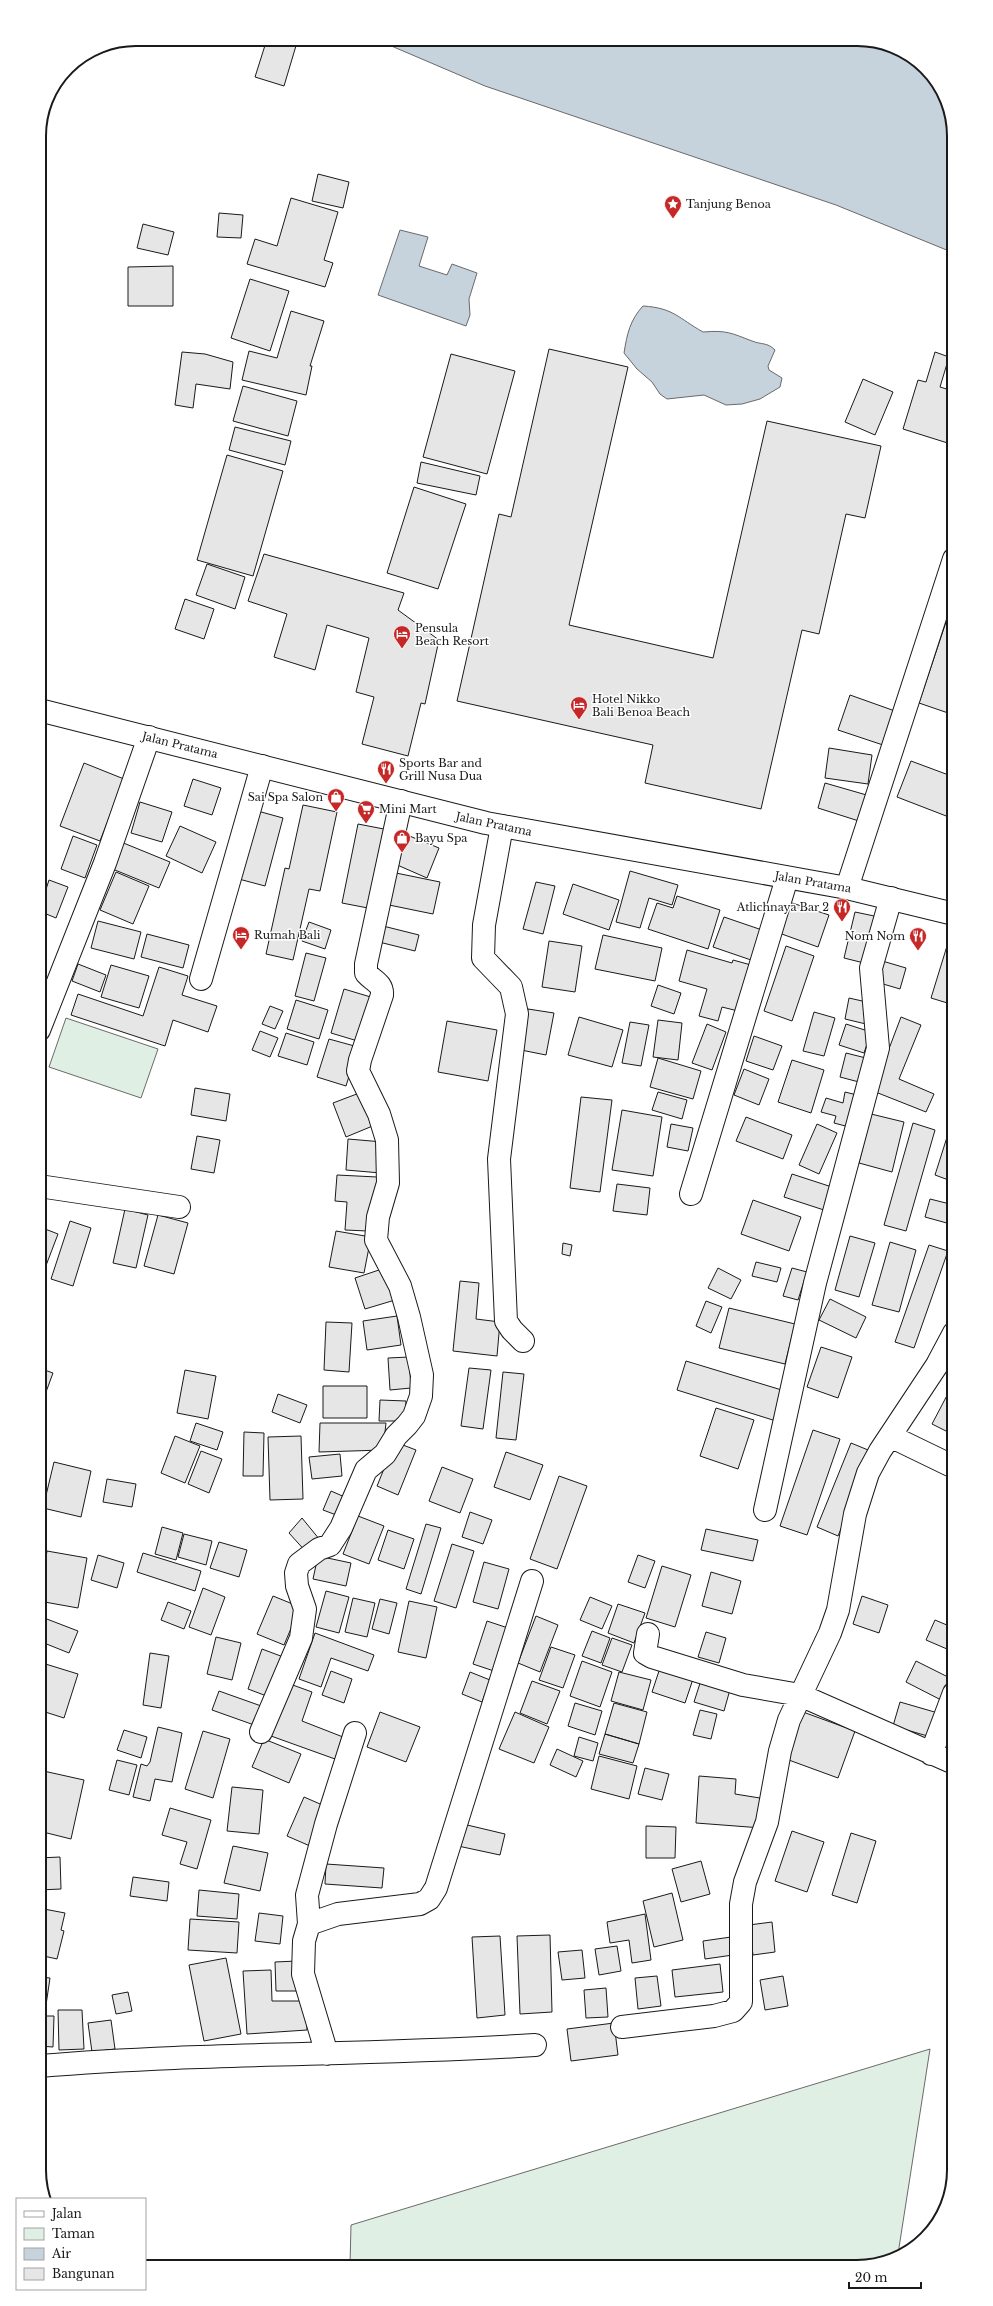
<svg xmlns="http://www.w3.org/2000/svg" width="993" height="2306" font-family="'Libre Baskerville',serif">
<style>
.green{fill:#e0efe3;stroke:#6a6a6a}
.water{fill:#c6d2dc;stroke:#6a6a6a}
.building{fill:#e6e6e6;stroke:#1a1a1a}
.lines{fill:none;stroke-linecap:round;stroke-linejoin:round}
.street-casing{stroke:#1a1a1a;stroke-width:24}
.secondary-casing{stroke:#1a1a1a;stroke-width:24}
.street{stroke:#fff;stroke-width:22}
.secondary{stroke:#fff;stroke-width:22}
.labels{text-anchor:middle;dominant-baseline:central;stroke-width:3;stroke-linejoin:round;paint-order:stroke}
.poi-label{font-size:11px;fill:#1a1a1a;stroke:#fff;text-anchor:start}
.street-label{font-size:11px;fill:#1a1a1a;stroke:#fff}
.rim{fill:none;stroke:#1a1a1a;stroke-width:2}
</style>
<rect width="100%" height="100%" fill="#fff"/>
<path class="green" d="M66 1018 158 1049 141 1098 49 1067Z
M930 2049 898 2254 888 2262 350 2265 351 2225Z"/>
<path class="water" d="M375 39H863L916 59 949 105 954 136V253L836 205 485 86Z
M400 230 428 237 419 266 447 275 452 264 477 273 469 299 470 315 466 326 378 295Z
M643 306C674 308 678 318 703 332 727 330 731 333 752 341 762 345 767 342 775 350L768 366 769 370 782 378 780 387 760 399 742 404 726 405 704 395 667 399 660 394 652 382 637 369 624 353C627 334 630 320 643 306Z"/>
<path class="building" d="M267 39H298L284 86 255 77Z
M318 174 349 182 343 208 312 201Z
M291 198 338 212 324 260 333 263 325 287 247 264 255 239 277 246Z
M219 213 243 215 241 238 217 237Z
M143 224 174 232 168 255 137 248Z
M173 266V306H128V267Z
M250 279 289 291 270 351 231 338Z
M291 311 324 321 310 366H312L306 395 242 380 249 351 277 358Z
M549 349 628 367 569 625 713 658 767 421 881 446 865 518 846 514 819 634 802 630 761 809 645 783 653 745 457 701 499 514 511 517Z
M182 352 205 354 233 362 230 389 196 384 193 408 175 405Z
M935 352 949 357 940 387 950 390 954 377V445L903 429 918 380 926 382Z
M451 354 515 371 487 474 423 457Z
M863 379 893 392 875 435 845 422Z
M243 386 297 401 288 436 233 421Z
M235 427 291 441 285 465 229 450Z
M227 455 283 471 253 576 197 560Z
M421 462 480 476 476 495 417 483Z
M414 487 466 504 438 589 387 573Z
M264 554 404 593 398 610 439 640 425 704 421 703 408 756 362 744 374 697 356 692 369 638 327 625 315 670 274 657 287 614 248 601Z
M207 564 245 577 235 609 196 595Z
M954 598V715L919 703Z
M185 599 214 609 204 639 175 629Z
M850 695 895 711 883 745 838 730Z
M829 748 872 755 868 784 825 778Z
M911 761 954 777V819L897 797Z
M84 763 124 779 100 841 60 826Z
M193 779 221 788 212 815 184 806Z
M825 783 870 796 862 822 818 808Z
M140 802 172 812 162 842 131 833Z
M303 805 337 812 320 891 309 889 293 960 266 954 285 868 289 869Z
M254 810 283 818 265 886 235 878Z
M358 824 389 830 373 909 342 903Z
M180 826 216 842 202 873 166 856Z
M407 835 439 848 427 878 395 864Z
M73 836 97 845 85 878 61 869Z
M121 842 170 862 159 888 110 868Z
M954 865V887L947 884Z
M630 871 678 885 672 905 649 898 640 928 616 922Z
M116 872 149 886 133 924 100 910Z
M396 873 440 882 433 914 389 905Z
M49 880 68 887 56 918 39 911Z
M536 882 555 886 543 934 523 929Z
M573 884 619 900 609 930 563 914Z
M677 896 720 910 708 949 648 929 657 903 673 908Z
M789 902 829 915 818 947 779 933Z
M855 912 879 917 868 964 844 958Z
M724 917 765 931 754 961 713 947Z
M98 921 141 932 134 959 91 948Z
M309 922 331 930 325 949 302 941Z
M379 925 419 935 415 951 375 941Z
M147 934 189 945 183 968 141 957Z
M603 935 662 948 655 981 595 969Z
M549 941 582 946 575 992 542 987Z
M786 946 814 956 792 1021 764 1011Z
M947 946 954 949V1005L931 998Z
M687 950 732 963 733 960 751 965 738 1011 722 1007 718 1021 699 1016 707 989 679 981Z
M306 953 326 958 314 1001 295 996Z
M879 960 906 968 900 989 873 981Z
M78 964 106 975 100 992 72 981Z
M111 965 149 976 139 1008 101 997Z
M159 967 188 976 182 995 217 1006 208 1032 173 1020 165 1046 71 1015 78 994 143 1016Z
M658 985 681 993 674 1014 651 1006Z
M344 989 374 998 361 1042 331 1033Z
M849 998 871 1003 866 1024 845 1019Z
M296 1000 328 1010 319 1039 287 1029Z
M270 1006 283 1011 275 1029 262 1024Z
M528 1009 554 1013 546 1055 521 1050Z
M814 1012 835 1018 824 1056 803 1051Z
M579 1017 623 1030 612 1067 568 1055Z
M901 1017 921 1025 899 1079 934 1094 926 1112 873 1091Z
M658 1020 682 1023 678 1060 653 1057Z
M447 1021 497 1030 488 1081 438 1072Z
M630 1022 649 1025 641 1066 622 1063Z
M707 1024 726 1032 712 1070 692 1063Z
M846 1024 871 1032 864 1053 839 1045Z
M260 1031 278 1038 270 1057 252 1050Z
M286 1033 314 1042 307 1065 278 1056Z
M754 1036 782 1046 773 1070 746 1061Z
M329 1039 358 1047 346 1086 317 1077Z
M846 1053 866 1058 859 1082 840 1077Z
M658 1058 701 1071 693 1099 650 1087Z
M792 1060 824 1070 811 1113 778 1102Z
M744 1069 769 1079 759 1105 734 1095Z
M195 1088 230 1094 226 1121 191 1115Z
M362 1092 375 1125 346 1137 333 1103Z
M658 1092 687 1100 682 1119 652 1110Z
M845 1092 861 1096 853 1128 834 1123 836 1116 821 1112 826 1098 843 1103Z
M581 1097 612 1100 600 1192 570 1188Z
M622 1110 662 1117 653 1176 612 1170Z
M871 1114 904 1122 892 1172 859 1163Z
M746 1117 792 1135 783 1159 736 1141Z
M913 1123 935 1130 906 1231 884 1225Z
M671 1124 693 1128 688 1151 667 1147Z
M817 1124 837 1133 819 1174 799 1165Z
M948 1134 954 1136V1182L935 1175Z
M197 1136 220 1140 214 1173 191 1169Z
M348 1139 383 1142 381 1173 346 1170Z
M792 1174 835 1188 827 1211 784 1197Z
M337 1175 377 1177 376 1203H371L368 1231 345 1230 347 1202 335 1201Z
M617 1184 650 1188 647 1215 613 1211Z
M930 1199 954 1205V1225L925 1217Z
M753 1200 801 1217 789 1251 741 1234Z
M125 1209 148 1215 136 1268 113 1263Z
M158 1215 188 1223 174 1274 144 1266Z
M70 1221 91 1228 73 1286 51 1279Z
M40 1227 58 1234 39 1284V1228Z
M336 1231 371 1237 364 1273 329 1267Z
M850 1236 875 1243 859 1297 835 1290Z
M890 1242 916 1250 899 1312 872 1305Z
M563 1243 572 1245 570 1256 562 1254Z
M929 1245 948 1251 914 1348 895 1342Z
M756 1262 781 1268 777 1282 752 1276Z
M385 1268 395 1300 365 1309 355 1278Z
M718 1268 741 1280 731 1299 708 1288Z
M792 1268 807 1272 798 1300 783 1296Z
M460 1281 479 1283 476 1319 500 1322 497 1356 453 1351Z
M830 1299 866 1317 856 1338 819 1320Z
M706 1301 722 1307 711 1333 696 1326Z
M729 1308 795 1324 785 1364 719 1348Z
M397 1316 401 1345 367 1350 363 1321Z
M39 1322 46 1323 40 1351H39Z
M326 1322 352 1323 349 1372 324 1370Z
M821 1347 852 1357 838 1398 807 1387Z
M409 1357 411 1388 390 1390 388 1358Z
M686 1361 785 1391 776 1421 677 1390Z
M39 1368 53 1373 46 1392 39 1390Z
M469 1368 491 1370 483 1429 461 1426Z
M185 1370 216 1376 208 1419 177 1413Z
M503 1372 524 1374 516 1440 496 1438Z
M953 1384 954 1385V1435L932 1424Z
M323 1386H367V1418H323Z
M278 1394 307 1405 300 1423 272 1412Z
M380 1400 406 1401 405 1421H379Z
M716 1408 754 1420 738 1469 700 1456Z
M196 1423 223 1432 217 1450 190 1441Z
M320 1423H386L383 1450 319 1452Z
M813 1430 840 1439 807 1535 780 1526Z
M244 1432 264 1433 263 1476H243Z
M175 1436 200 1446 185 1483 161 1473Z
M301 1436 303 1499 270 1500 268 1437Z
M395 1442 416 1450 398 1495 377 1486Z
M851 1443 873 1452 838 1536 817 1527Z
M201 1451 222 1459 209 1493 188 1484Z
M506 1452 543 1465 530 1500 494 1487Z
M340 1454 342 1476 312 1479 309 1457Z
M54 1462 91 1471 81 1517 43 1508Z
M442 1467 473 1479 460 1513 429 1501Z
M559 1476 587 1486 557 1569 530 1559Z
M107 1479 136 1484 132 1507 103 1502Z
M331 1491 347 1498 339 1516 323 1510Z
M470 1512 492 1520 483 1544 462 1537Z
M358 1516 384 1526 369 1564 343 1554Z
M302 1518 320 1540 308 1554 289 1533Z
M426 1524 441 1528 421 1594 406 1589Z
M162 1527 183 1533 176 1560 155 1554Z
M706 1529 758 1540 753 1561 701 1550Z
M388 1530 414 1539 404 1569 378 1560Z
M184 1534 212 1541 206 1565 178 1557Z
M219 1542 247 1550 239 1577 210 1568Z
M452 1544 474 1551 456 1608 434 1601Z
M47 1551 87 1558 78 1608 39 1601Z
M143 1553 201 1571 195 1591 137 1572Z
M98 1555 124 1563 117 1588 91 1580Z
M638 1555 655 1561 645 1588 628 1582Z
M318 1556 351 1563 346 1586 313 1579Z
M484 1562 509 1569 498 1609 473 1602Z
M662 1566 691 1575 675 1627 646 1618Z
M711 1572 741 1581 732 1614 702 1606Z
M203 1588 225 1597 211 1635 189 1627Z
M326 1591 349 1597 339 1633 316 1627Z
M273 1596 300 1607 284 1645 257 1634Z
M862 1596 888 1605 879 1633 853 1624Z
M590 1597 612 1606 602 1629 580 1620Z
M353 1598 375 1603 367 1637 345 1632Z
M380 1599 397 1603 389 1634 372 1629Z
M409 1601 437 1607 426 1658 398 1652Z
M168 1602 191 1611 184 1629 161 1620Z
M618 1604 645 1613 634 1643 608 1633Z
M39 1616 78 1631 69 1653 39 1641Z
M536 1616 558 1625 540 1672 518 1663Z
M935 1620 954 1628V1652L926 1640Z
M487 1621 508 1628 494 1671 473 1664Z
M592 1631 610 1638 601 1663 582 1656Z
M706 1632 726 1638 719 1663 698 1657Z
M315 1633 374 1655 368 1671 331 1658 321 1687 299 1679Z
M216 1637 241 1643 232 1680 207 1674Z
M612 1638 632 1645 622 1672 602 1665Z
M551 1647 575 1655 563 1688 539 1680Z
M262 1649 286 1658 272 1698 248 1689Z
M150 1653 169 1656 161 1708 143 1705Z
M582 1661 612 1672 600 1707 570 1696Z
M916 1661 954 1680 945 1702 906 1682Z
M39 1662 78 1674 64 1718 39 1710Z
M661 1665 694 1676 685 1703 652 1692Z
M331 1671 352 1679 344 1703 322 1695Z
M470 1672 490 1680 482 1702 462 1694Z
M619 1672 651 1680 643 1710 611 1701Z
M702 1677 731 1686 724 1711 694 1702Z
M532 1681 560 1691 547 1724 520 1713Z
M290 1684 312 1692 302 1721 343 1737 335 1759 271 1736Z
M219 1691 264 1707 257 1726 212 1710Z
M900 1702 938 1713 931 1737 893 1726Z
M575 1703 602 1711 595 1735 568 1726Z
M614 1703 647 1712 639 1744 605 1734Z
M700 1710 717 1714 711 1739 693 1735Z
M380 1712 420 1727 406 1762 367 1747Z
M515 1712 549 1727 534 1763 499 1749Z
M803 1712 855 1731 838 1778 786 1759Z
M954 1714V1743L944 1739Z
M158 1727 182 1733 172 1782 155 1779 150 1801 133 1797 141 1764 147 1766 150 1762Z
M124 1730 147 1737 141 1758 117 1750Z
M203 1731 230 1739 213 1798 185 1789Z
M605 1734 639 1744 633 1763 599 1754Z
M579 1737 598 1743 593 1761 574 1756Z
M264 1739 301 1754 289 1783 252 1767Z
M557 1749 583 1761 576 1777 550 1765Z
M599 1756 637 1766 629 1799 591 1789Z
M117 1760 137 1765 129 1795 109 1790Z
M645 1768 669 1774 662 1800 638 1794Z
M39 1770 84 1780 71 1839 39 1831Z
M699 1776 736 1779 735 1794 766 1799 762 1828 696 1823Z
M232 1787 263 1790 259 1834 227 1831Z
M304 1797 327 1807 310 1846 287 1836Z
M170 1808 211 1820 197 1869 180 1864 187 1842 162 1835Z
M463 1824 505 1834 500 1855 458 1846Z
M646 1826 676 1827 675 1858H646Z
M792 1831 824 1842 807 1892 775 1881Z
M851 1833 876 1841 857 1903 832 1895Z
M233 1846 268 1853 260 1891 224 1883Z
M60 1857 61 1889 39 1890V1858Z
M701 1861 710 1894 681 1902 672 1869Z
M326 1864 384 1868 382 1888 325 1884Z
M133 1877 169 1882 167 1901 130 1896Z
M199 1890 239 1894 237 1919 197 1916Z
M672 1893 683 1940 654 1947 643 1901Z
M44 1909 65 1913 61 1930 64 1931 57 1959 39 1955V1925Z
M259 1913 283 1916 280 1944 255 1941Z
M645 1914 651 1960 632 1963 629 1940 610 1943 607 1922Z
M190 1919 239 1922 237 1953 188 1950Z
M772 1922 775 1952 753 1955 749 1925Z
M550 1935 552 2012 520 2014 517 1936Z
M500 1936 505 2015 477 2018 472 1937Z
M731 1937 733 1955 705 1959 703 1941Z
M617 1946 621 1971 599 1975 595 1949Z
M582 1950 585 1978 562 1980 558 1952Z
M226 1958 241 2034 204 2041 189 1965Z
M297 1961V1991H276L275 1962Z
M720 1964 723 1992 675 1997 672 1970Z
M271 1970 272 2001H307V2030L247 2034 243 1971Z
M657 1976 661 2006 638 2009 635 1978Z
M783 1976 788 2006 765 2010 760 1980Z
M39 1977 50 1978 46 2005 39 2004Z
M606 1988 608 2017 586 2018 584 1990Z
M128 1992 132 2011 116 2014 112 1995Z
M58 2010H82L84 2049 59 2050Z
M39 2016H54L53 2047 39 2046Z
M111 2020 115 2049 92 2052 88 2023Z
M614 2023 618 2055 571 2061 567 2029Z"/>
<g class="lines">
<g class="street-casing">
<path id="street" d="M502 826 484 925 483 958 511 987 517 1014 499 1159 506 1321 512 1330 523 1341
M847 888 954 559
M201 979 262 766
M39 1030 105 863 149 737
M39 1186 179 1207
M691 1194 787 878
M890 1436 954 1467
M765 1510 815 1283 878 1048 871 968 891 898
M648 1634 645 1653 652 1657 743 1685 800 1695 954 1763
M261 1732 301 1638 305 1609 297 1586 296 1573 299 1564 319 1549 330 1545 341 1528 366 1470 385 1454 396 1436 407 1425 414 1416 421 1396 422 1375 409 1317 400 1286 376 1240 378 1217 388 1183 387 1140 379 1114 358 1071 360 1060 382 995C383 983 373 981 366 973V964L401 801
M931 1754 954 1693
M309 1924 338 1914 420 1904 429 1899 436 1888 532 1581
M622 2027 714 2016 733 2011 741 2002V1904L745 1882 767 1822 780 1751 789 1720 830 1633 838 1610 855 1514 868 1473 880 1451 937 1365 954 1333
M327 2054 303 1974 304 1941 309 1924 307 1895 326 1824 355 1733
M39 2066C204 2052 369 2056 535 2045"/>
</g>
<g class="secondary-casing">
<path id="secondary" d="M39 710 486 823 847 888 954 914"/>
</g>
<use href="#street" class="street"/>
<use href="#secondary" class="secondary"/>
</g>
<defs>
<g id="sight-pin" transform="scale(0.9)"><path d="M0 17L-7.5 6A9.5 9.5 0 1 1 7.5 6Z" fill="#c62828" stroke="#fff"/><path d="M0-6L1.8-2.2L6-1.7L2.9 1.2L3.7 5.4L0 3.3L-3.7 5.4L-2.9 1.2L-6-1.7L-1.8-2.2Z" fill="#fff"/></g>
<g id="hotel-pin" transform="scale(0.9)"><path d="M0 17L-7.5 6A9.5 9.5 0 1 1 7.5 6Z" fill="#c62828" stroke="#fff"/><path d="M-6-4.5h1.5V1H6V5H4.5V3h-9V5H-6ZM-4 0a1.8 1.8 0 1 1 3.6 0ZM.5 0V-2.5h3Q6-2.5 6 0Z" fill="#fff"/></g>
<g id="restaurant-pin" transform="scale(0.9)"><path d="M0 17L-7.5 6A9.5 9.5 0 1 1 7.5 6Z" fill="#c62828" stroke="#fff"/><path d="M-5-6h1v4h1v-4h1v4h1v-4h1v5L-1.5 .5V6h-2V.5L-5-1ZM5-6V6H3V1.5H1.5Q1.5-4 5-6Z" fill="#fff"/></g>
<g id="shop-pin" transform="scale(0.9)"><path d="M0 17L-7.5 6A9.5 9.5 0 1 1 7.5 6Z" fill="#c62828" stroke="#fff"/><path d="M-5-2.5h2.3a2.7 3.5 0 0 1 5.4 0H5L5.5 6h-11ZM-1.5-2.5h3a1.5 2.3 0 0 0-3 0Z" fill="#fff"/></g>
<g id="supermarket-pin" transform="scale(0.9)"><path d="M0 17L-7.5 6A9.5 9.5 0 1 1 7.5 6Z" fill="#c62828" stroke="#fff"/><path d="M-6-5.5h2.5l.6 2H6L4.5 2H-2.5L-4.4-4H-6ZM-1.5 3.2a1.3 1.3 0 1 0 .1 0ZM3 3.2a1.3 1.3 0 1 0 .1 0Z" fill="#fff"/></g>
</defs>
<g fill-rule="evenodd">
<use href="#sight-pin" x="673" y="204"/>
<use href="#hotel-pin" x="402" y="634"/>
<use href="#hotel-pin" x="579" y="705"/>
<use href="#restaurant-pin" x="386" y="769"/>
<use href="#shop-pin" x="336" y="797"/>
<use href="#supermarket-pin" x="366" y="809"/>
<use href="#shop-pin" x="402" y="838"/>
<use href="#restaurant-pin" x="842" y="907"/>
<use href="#hotel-pin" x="241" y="935"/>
<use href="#restaurant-pin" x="918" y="936"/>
</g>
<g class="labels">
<g class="poi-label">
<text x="686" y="204">Tanjung Benoa</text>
<text x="415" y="628">Pensula<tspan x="415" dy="13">Beach Resort</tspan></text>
<text x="592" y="699">Hotel Nikko<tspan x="592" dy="13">Bali Benoa Beach</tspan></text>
<text x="399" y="763">Sports Bar and<tspan x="399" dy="13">Grill Nusa Dua</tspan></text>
<text x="323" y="797" text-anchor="end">Sai Spa Salon</text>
<text x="379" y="809">Mini Mart</text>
<text x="415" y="838">Bayu Spa</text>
<text x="829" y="907" text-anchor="end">Atlichnaya Bar 2</text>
<text x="254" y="935">Rumah Bali</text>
<text x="905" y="936" text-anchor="end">Nom Nom</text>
</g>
<g class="street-label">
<text transform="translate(180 745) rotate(14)">Jalan Pratama</text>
<text transform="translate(494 824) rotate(12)">Jalan Pratama</text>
<text transform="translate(813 882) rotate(10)">Jalan Pratama</text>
</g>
</g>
<path d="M0 0H993V2306H0ZM136 46H857A90 90 0 0 1 947 136V2170A90 90 0 0 1 857 2260H136A90 90 0 0 1 46 2170V136A90 90 0 0 1 136 46Z" fill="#fff" fill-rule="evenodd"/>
<path class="rim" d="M136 46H857A90 90 0 0 1 947 136V2170A90 90 0 0 1 857 2260H136A90 90 0 0 1 46 2170V136A90 90 0 0 1 136 46Z"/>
<rect x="16" y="2198" width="130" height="92" fill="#ffffff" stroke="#a3a3a3"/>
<rect x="24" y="2211" width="20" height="6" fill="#ffffff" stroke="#a3a3a3"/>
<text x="52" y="2218" font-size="12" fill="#1a1a1a">Jalan</text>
<rect x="24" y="2228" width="20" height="12" fill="#e0efe3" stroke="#a3a3a3"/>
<text x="52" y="2238" font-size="12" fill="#1a1a1a">Taman</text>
<rect x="24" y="2248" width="20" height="12" fill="#c6d2dc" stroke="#a3a3a3"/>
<text x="52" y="2258" font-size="12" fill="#1a1a1a">Air</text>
<rect x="24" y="2268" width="20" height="12" fill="#e6e6e6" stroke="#a3a3a3"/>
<text x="52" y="2278" font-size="12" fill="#1a1a1a">Bangunan</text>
<path d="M849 2282v6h72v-6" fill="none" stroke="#1a1a1a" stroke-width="2"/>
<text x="855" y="2282" font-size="12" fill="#1a1a1a" stroke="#ffffff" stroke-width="3" paint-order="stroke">20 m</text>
</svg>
